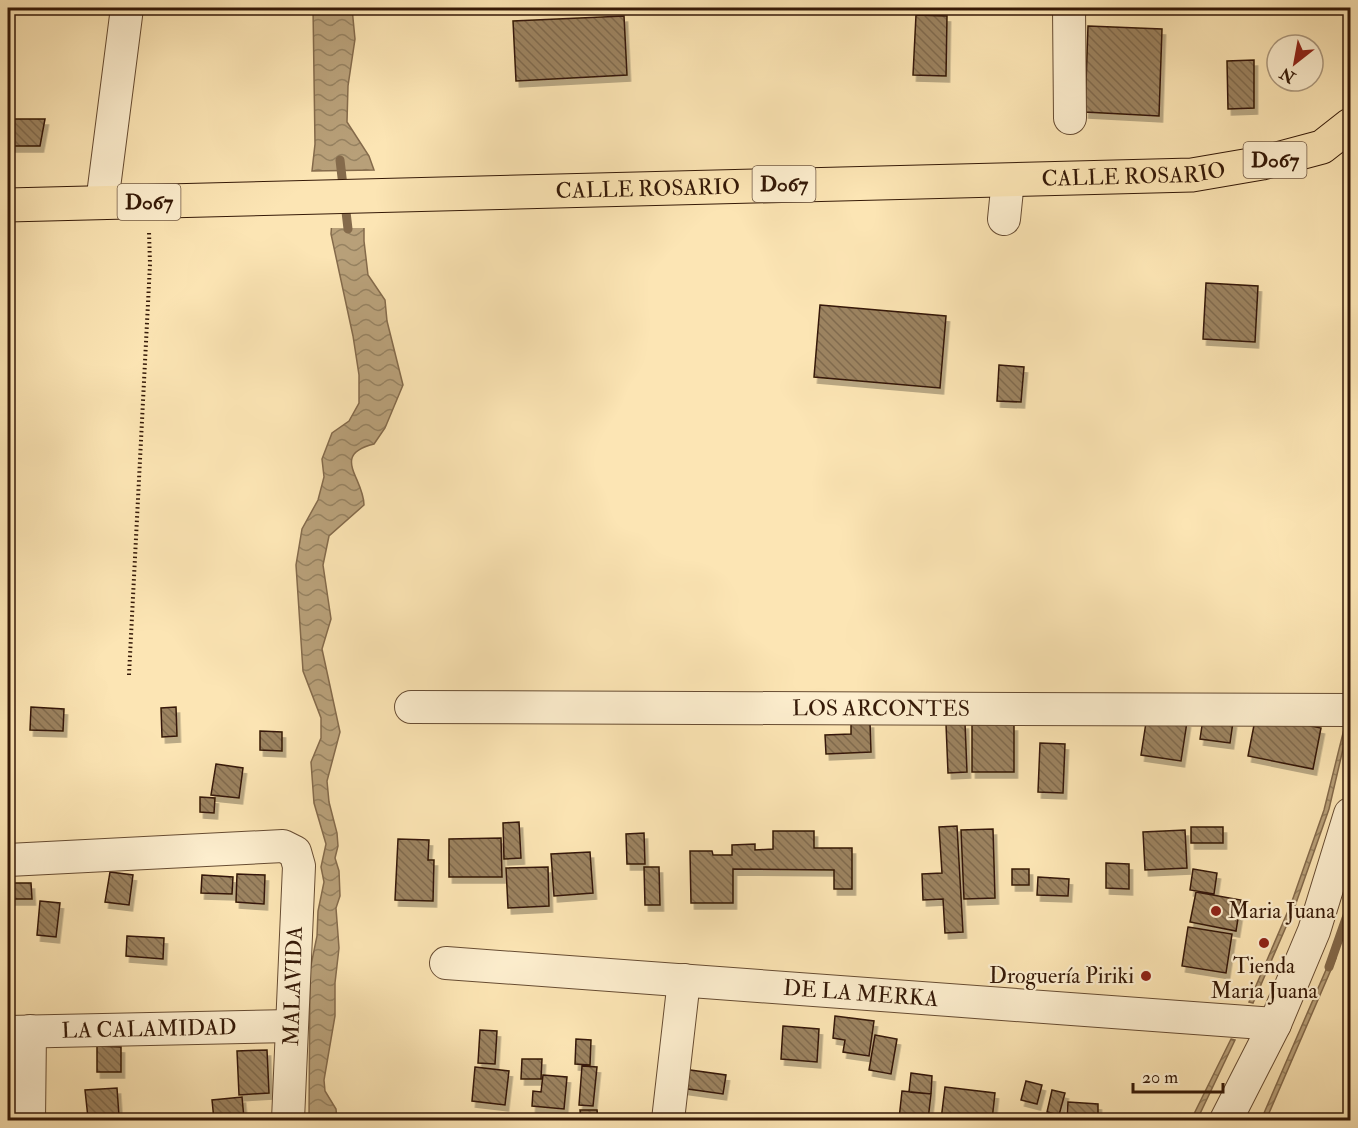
<svg xmlns="http://www.w3.org/2000/svg" width="1358" height="1128" font-family="'IM FELL Double Pica',serif">
<style>
.water{fill:url(#water-waves);stroke:#846a4b;stroke-width:1.5}
.pier{fill:#fce5b4}
.lines{fill:none;stroke-linecap:round;stroke-linejoin:round}
.stream{stroke:#846a4b;stroke-width:9}
.building{fill:url(#building-back-hatch);stroke:#351907;stroke-width:1.5;filter:url(#shadow)}
.minor-casing{stroke:#674c32;stroke-width:34}
.major-casing{stroke:#351907;stroke-width:35}
.path{stroke:#351907;stroke-width:4;stroke-dasharray:1.5 3;stroke-linecap:butt}
.minor{stroke:#fdeece;stroke-width:32}
.major{stroke:#fce5b4;stroke-width:33}
.poi-dot{fill:#8f2418;stroke:#fdeece;stroke-width:2}
.labels{text-anchor:middle;dominant-baseline:central;stroke-width:4.5;stroke-linejoin:round;paint-order:stroke}
.shield{fill:#fdeece;stroke:#715943;stroke-width:1.5}
.shield-label{font-size:21px;font-weight:bold;fill:#351907}
.street-label{font-size:22px;fill:#351907;stroke:#fdeece}
.poi-label{font-size:22px;fill:#351907;stroke:#fdeece;text-anchor:start}
</style>
<defs>
<pattern id="water-waves" width="16" height="10" patternUnits="userSpaceOnUse" patternTransform="scale(1.5)"><rect width="16" height="10" fill="#b8a079"/><path d="M0 5q4-4 8 0t8 0" fill="none" stroke="#968261"/></pattern>
<pattern id="building-back-hatch" width="6" height="6" patternUnits="userSpaceOnUse" patternTransform="scale(1.5)"><rect width="6" height="6" fill="#9c8361"/><path d="M-1 5l2 2M0 0l6 6M5-1l2 2" fill="none" stroke="#806a4e"/></pattern>
<filter id="shadow"><feDropShadow dx="3.5" dy="6" stdDeviation="0" flood-color="#0004"/></filter>
</defs>
<rect width="100%" height="100%" fill="#fce5b4"/>
<filter id="stains"><feTurbulence type="fractalNoise" baseFrequency=".00333" numOctaves="4"/><feColorMatrix values="0 0 0 0 .2 0 0 0 0 .09 0 0 0 0 .02 0 0 0 .5 -.17"/></filter>
<radialGradient id="worn" r=".72"><stop offset=".6" stop-color="#630" stop-opacity="0"/><stop offset="1" stop-color="#630" stop-opacity=".3"/></radialGradient>
<path class="water" d="M313 8H352L355 39 348 86 347 122 369 156 374 170 312 171 315 144Z
M332 219H364V241L368 275 385 300 387 321 403 385 385 428 374 444C330 455 364 478 364 505L329 536 323 565 331 619 322 649 340 732 327 781 329 802 337 833 338 846 335 858 339 871 340 896 336 908 339 948 335 983V1016L324 1080 325 1091 336 1109 337 1120H309L310 970 317 936 318 911 324 882 321 867 326 844 314 803 311 762 321 738V718L303 671 296 565 302 529 318 500 324 477 322 459 332 433 349 421 359 403V375L353 336 331 234Z
M1347 717 1350 719 1329 809 1295 906 1253 1003 1249 1002 1291 904 1324 810Z
M1332 956 1336 958 1266 1120H1261Z
M1231 1039 1235 1040 1197 1120H1191Z"/>
<path class="pier" d="M331 216H365L367 228H328Z"/>
<g class="lines">
<path class="stream" d="M340 160 348 229
M1329 967 1350 907"/>
</g>
<path class="building" d="M916 15 947 16 946 76 913 75Z
M624 16 627 75 516 81 513 21Z
M1088 26 1162 29 1159 116 1085 112Z
M1254 60V108L1228 109 1227 61Z
M8 119H45L40 146H8Z
M1206 283 1258 286 1255 342 1203 339Z
M820 305 946 316 940 388 814 377Z
M999 365 1024 367 1021 402 997 401Z
M31 707 64 709 63 731 30 730Z
M176 707 177 736 162 737 161 708Z
M1256 715 1321 728 1313 769 1248 756Z
M1147 716 1187 722 1181 761 1141 755Z
M1203 719 1233 722 1230 743 1200 739Z
M870 722 871 752 826 754 825 735 851 734V723Z
M965 723 967 772 948 773 946 724Z
M972 725H1014V772H972Z
M260 731 282 732V751L260 750Z
M1040 743 1065 744 1063 793 1038 792Z
M216 764 243 768 239 798 211 795Z
M200 797 215 798 214 813 200 812Z
M519 822 521 858 504 859 503 823Z
M957 826 963 932 945 933 943 899 923 900 922 874 942 873 939 827Z
M1191 827H1223V843H1191Z
M993 829 995 898 964 899 961 830Z
M1185 830 1187 868 1145 870 1143 832Z
M773 831H814V848H852V889H834V870L733 869V903H691L690 851H712L713 855H732V845L755 844V850L773 849Z
M644 833 645 864H627L626 834Z
M501 838 502 877H449V839Z
M398 839 429 840 428 860H434L433 901 395 900Z
M590 852 593 893 554 896 551 854Z
M1106 863 1129 864V889L1106 888Z
M548 867 549 906 508 908 506 868Z
M644 867H659L660 905H645Z
M1012 869H1029V885H1012Z
M1193 869 1217 873 1214 894 1190 890Z
M110 872 133 875 129 905 105 902Z
M237 874 265 875 264 904 236 902Z
M202 875 233 877 232 894 201 893Z
M1038 877 1069 879 1068 896 1037 895Z
M8 883H31L32 899H8Z
M1196 892 1241 900 1236 931 1190 922Z
M40 901 60 903 56 937 37 935Z
M1188 927 1232 934 1226 973 1182 966Z
M127 936 164 938 163 959 126 956Z
M835 1016 874 1021 869 1056 843 1052 845 1040 833 1038Z
M783 1026 819 1029 817 1062 781 1059Z
M480 1030 497 1031 495 1064 478 1063Z
M875 1035 897 1039 891 1074 869 1070Z
M576 1039 591 1040 590 1065 575 1064Z
M97 1046 121 1047V1072H97Z
M267 1050 269 1093 239 1095 237 1051Z
M522 1059H542L541 1079H521Z
M582 1066 597 1067 593 1106 579 1105Z
M475 1067 509 1071 505 1105 472 1101Z
M683 1069 726 1075 723 1094 681 1088Z
M911 1073 932 1076 931 1094 909 1092Z
M543 1075 567 1077 564 1109 532 1106 533 1091 541 1092Z
M1026 1081 1042 1085 1037 1104 1021 1100Z
M945 1087 995 1093 992 1120H941Z
M117 1088 119 1116 88 1118 85 1090Z
M1052 1090 1065 1093 1059 1115 1047 1112Z
M902 1091 931 1094 928 1120 899 1119Z
M242 1097 244 1118 214 1120 212 1100Z
M1068 1102 1098 1104V1120L1067 1119Z
M580 1110H597L598 1120H581Z"/>
<g class="lines">
<g class="minor-casing">
<g id="minor">
<path d="M1069 8 1070 118"/>
<path d="M102 203 127 8"/>
<path d="M1004 219 1008 180"/>
<path id="s1" d="M411 707 1350 710"/>
<path d="M8 860 283 846 295 852 299 866 288 1120"/>
<path id="s2" d="M446 963 1275 1024"/>
<path id="s3" d="M8 1032 291 1026"/>
<path d="M29 1120 30 1031"/>
<path d="M668 1120 684 980"/>
<path d="M1226 1120 1275 1024 1314 931 1350 814"/>
</g>
</g>
<g class="major-casing">
<g id="major">
<path id="s4" d="M8 205 1192 175 1262 163 1322 147 1350 125"/>
</g>
</g>
<path class="path" d="M129 675 150 264 149 232"/>
<use href="#minor" class="minor"/>
<use href="#major" class="major"/>
</g>
<g class="poi-dot">
<circle cx="1216" cy="911" r="6"/>
<circle cx="1264" cy="943" r="6"/>
<circle cx="1146" cy="976" r="6"/>
</g>
<g class="labels">
<g class="shield">
<rect x="1243.5" y="142" width="63" height="36" rx="4.5"/>
<rect x="752.5" y="166" width="63" height="36" rx="4.5"/>
<rect x="117.5" y="184" width="63" height="36" rx="4.5"/>
</g>
<g class="shield-label">
<text x="1275" y="160">D067</text>
<text x="784" y="184">D067</text>
<text x="149" y="202">D067</text>
</g>
<g class="street-label">
<text stroke="none"><textPath href="#s4" startOffset="1126">CALLE ROSARIO</textPath></text>
<text stroke="none"><textPath href="#s4" startOffset="640">CALLE ROSARIO</textPath></text>
<text stroke="none"><textPath href="#s1" startOffset="470">LOS ARCONTES</textPath></text>
<text transform="translate(293 986) rotate(-88)">MALAVIDA</text>
<text stroke="none"><textPath href="#s2" startOffset="416">DE LA MERKA</textPath></text>
<text stroke="none"><textPath href="#s3" startOffset="141">LA CALAMIDAD</textPath></text>
</g>
<g class="poi-label">
<text x="1228" y="911">Maria Juana</text>
<text x="1264" y="966" text-anchor="middle">Tienda<tspan x="1264" dy="25">Maria Juana</tspan></text>
<text x="1134" y="976" text-anchor="end">Droguería Piriki</text>
</g>
</g>
<rect width="1358" height="1128" fill="none" stroke="#fce5b4" stroke-width="30"/>
<rect x="9" y="9" width="1340" height="1110" fill="none" stroke="#351907" stroke-width="3"/>
<rect x="15" y="15" width="1328" height="1098" fill="none" stroke="#351907" stroke-width="1.5"/>
<g transform="translate(1295 63) rotate(211)"><circle r="28" fill="#fdeece" stroke="#ad997e" stroke-width="1.5"/>
<path d="M0-4.5L10 22L0 15L-10 22Z" fill="#8f2418"/>
<text y="-9" font-size="16" font-weight="bold" text-anchor="middle" fill="#351907">N</text>
</g>
<path d="M1133 1083v9h90v-9" fill="none" stroke="#351907" stroke-width="3"/>
<text x="1142" y="1083" font-size="18" fill="#351907" stroke="#fdeece" stroke-width="4.5" paint-order="stroke">20 m</text>
<rect width="100%" height="100%" filter="url(#stains)"/>
<rect width="100%" height="100%" fill="url(#worn)"/>
</svg>
